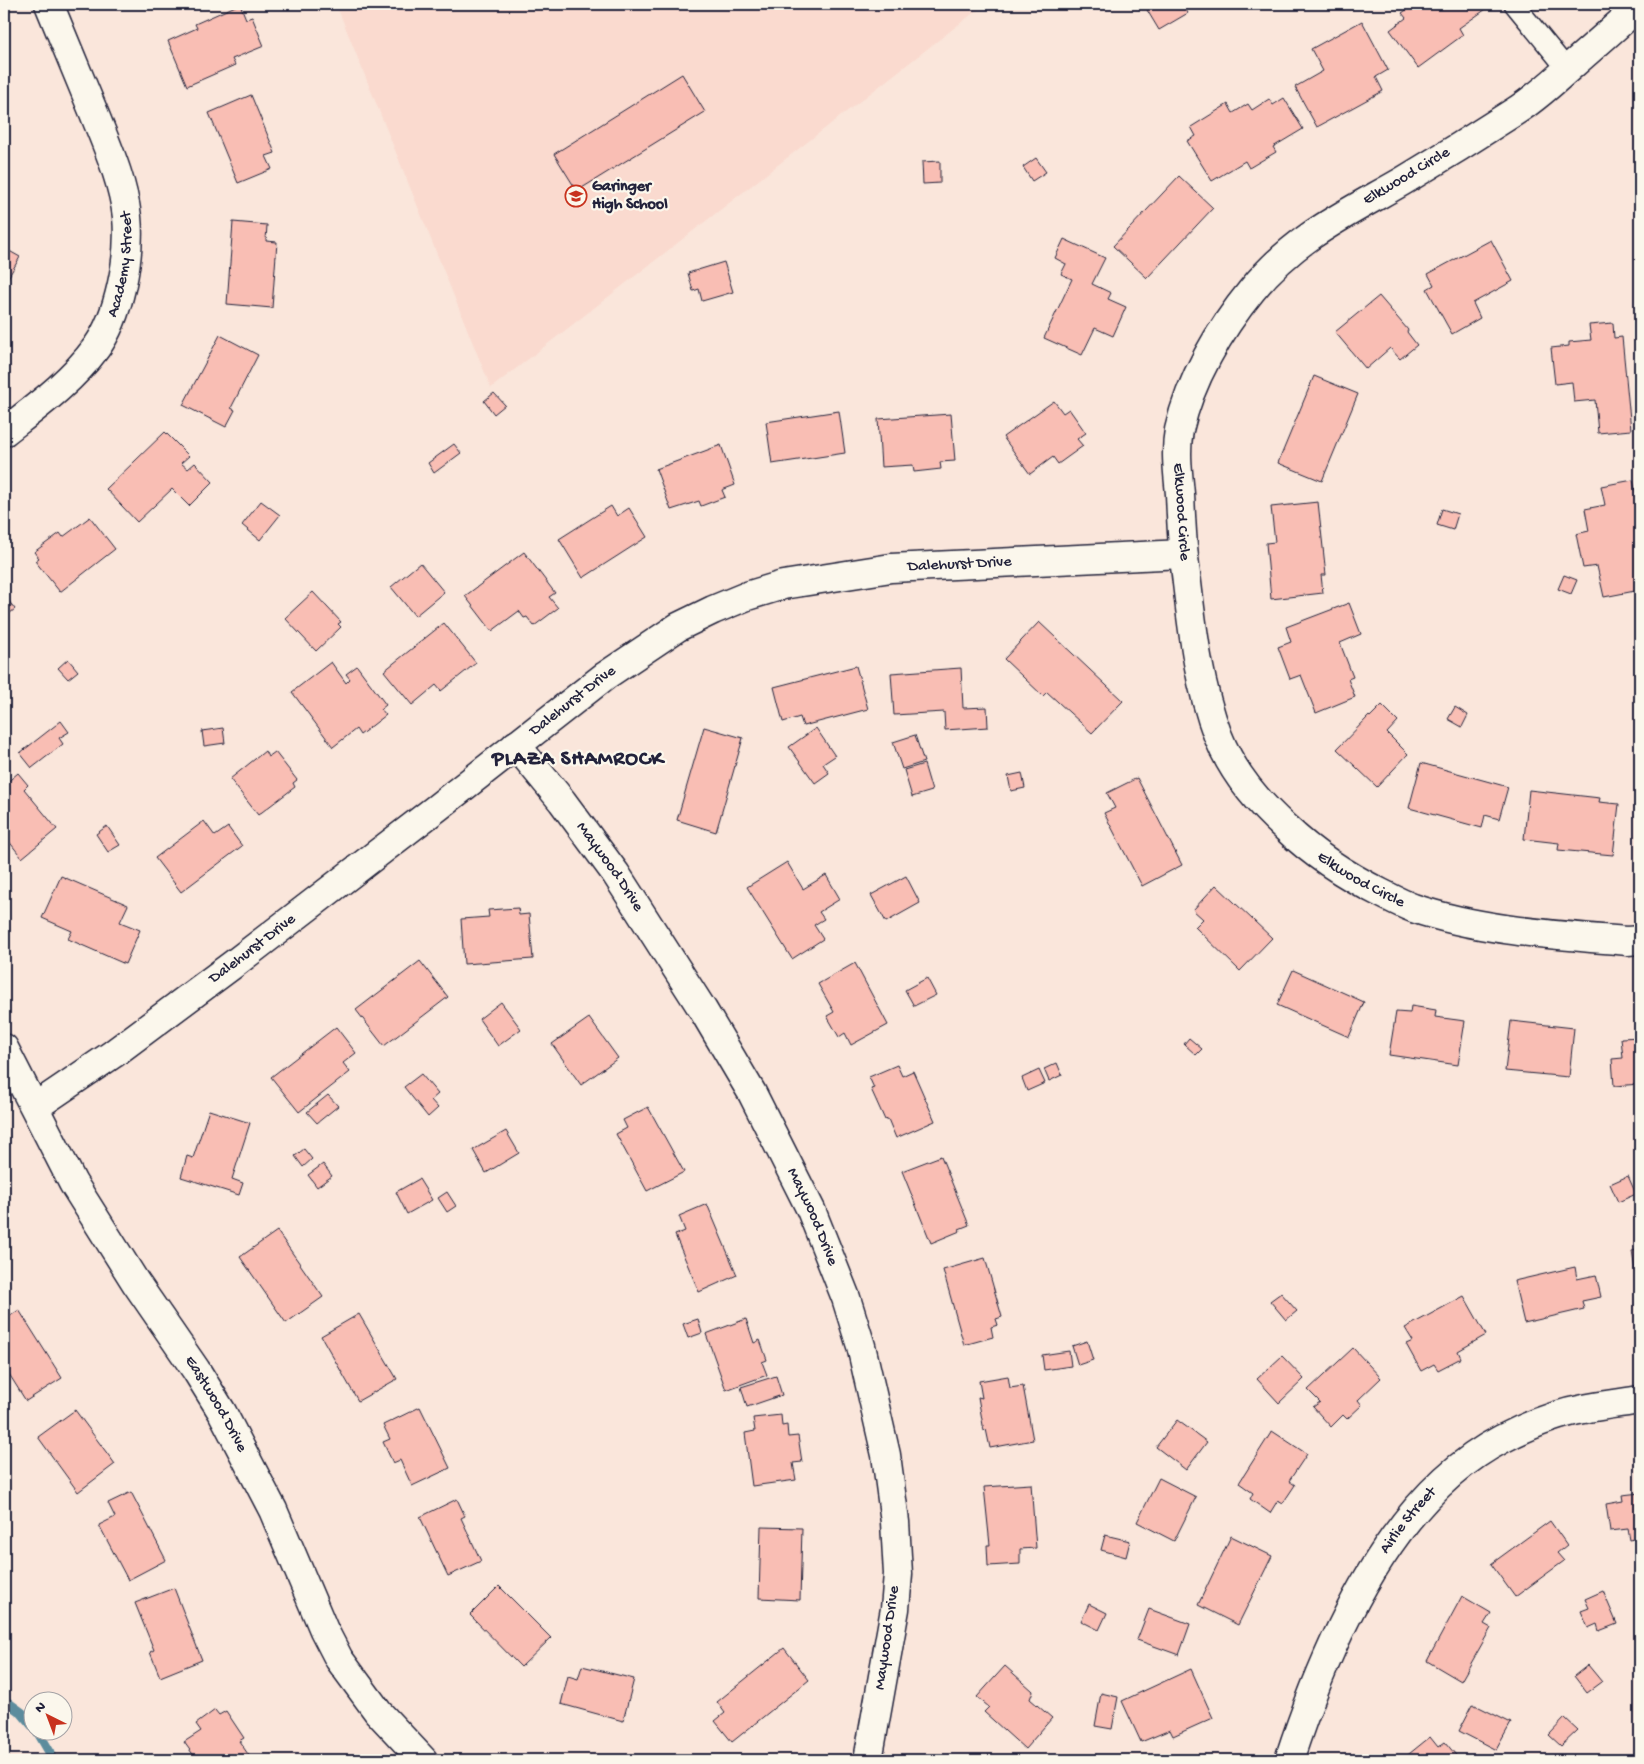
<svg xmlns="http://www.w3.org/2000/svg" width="1644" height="1764" font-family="'Gochi Hand',sans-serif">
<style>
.built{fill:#fadacf}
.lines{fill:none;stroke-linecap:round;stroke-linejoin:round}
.stream{stroke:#5c8c9d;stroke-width:10}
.building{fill:#f9beb4;stroke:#22223b}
.service-casing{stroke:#22223b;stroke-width:22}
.minor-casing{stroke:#22223b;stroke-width:31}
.service{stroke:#fbf7ec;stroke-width:19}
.minor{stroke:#fbf7ec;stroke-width:28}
.labels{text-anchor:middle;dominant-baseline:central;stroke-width:4.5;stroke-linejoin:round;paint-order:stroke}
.street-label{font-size:16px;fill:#22223b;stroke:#fbf7ec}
.poi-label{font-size:16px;font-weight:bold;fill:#22223b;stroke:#fbf7ec;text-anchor:start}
.district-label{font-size:21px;font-weight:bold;letter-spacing:1px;fill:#22223b;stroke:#fbf7ec}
</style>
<rect width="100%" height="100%" fill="#fae6db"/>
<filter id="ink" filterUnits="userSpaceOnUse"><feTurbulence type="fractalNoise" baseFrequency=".02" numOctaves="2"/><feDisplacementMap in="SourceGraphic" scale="10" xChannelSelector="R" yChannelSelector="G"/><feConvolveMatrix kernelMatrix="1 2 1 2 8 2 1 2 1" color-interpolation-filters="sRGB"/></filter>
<g filter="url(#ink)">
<path class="built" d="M336 4H985L491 388Z"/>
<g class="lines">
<path class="stream" d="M4 1700 22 1713 32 1725
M38 1732 49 1751 52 1760"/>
</g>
<path class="building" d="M240 4 246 19 252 17 264 46 232 59 235 65 187 86 168 41 197 28 195 24Z
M1156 4H1182L1188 13 1159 30 1147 10Z
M1415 4H1487L1489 7 1459 28 1463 35 1418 68 1390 30 1406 18 1402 13Z
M1362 21 1388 70 1376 77 1383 91 1317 127 1295 87 1323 71 1311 49Z
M682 74 705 112 577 191 554 154Z
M251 95 275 153 266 156 272 169 238 183 209 113Z
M1284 98 1303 129 1273 147 1276 152 1249 168 1245 161 1212 181 1187 141 1196 136 1191 127 1228 104 1233 113 1248 104 1252 110 1269 99 1273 105Z
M4 153 8 154 4 180Z
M1036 158 1046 172 1032 181 1023 167Z
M940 161V183L923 184 922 162Z
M1179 176 1213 208 1147 278 1113 246Z
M233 222 267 225 266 241 277 242 272 308 227 304Z
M1064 239 1105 258 1092 284 1111 293 1108 299 1126 307 1113 336 1095 328 1082 355 1044 338 1072 279 1061 274 1066 264 1055 258Z
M1491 240 1513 281 1473 303 1480 318 1452 334 1427 289 1434 285 1428 274Z
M4 248 20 257 4 285Z
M724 262 733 292 702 301 699 289 693 291 688 273Z
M1379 296 1408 330 1407 332 1417 345 1400 359 1390 348 1366 369 1335 332Z
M1613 323 1614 338 1622 337 1631 430 1598 433 1595 400 1574 402 1572 382 1555 384 1551 348 1569 346V342L1591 340 1589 325Z
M220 335 258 355 231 408 235 410 226 427 183 405Z
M1314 376 1358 394 1322 481 1278 463Z
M494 393 505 405 494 414 484 401Z
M1054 401 1063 413 1069 409 1086 433 1077 439 1083 446 1058 464 1053 457 1030 474 1003 437Z
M839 411 845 453 772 464 766 422Z
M951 414 955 461 940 462 941 469 914 472 913 465 881 467 878 419Z
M165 432 189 456 181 463 188 469 195 463 213 482 189 506 172 489 137 522 106 489Z
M454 444 461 453 434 473 428 463Z
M721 445 735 485 722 490 725 497 701 506 699 501 671 510 656 469Z
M1633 480 1637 498 1639 497 1640 501V590L1604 597 1597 566 1583 568 1576 534 1589 531 1585 509 1605 505 1601 486Z
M261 501 280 515 260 540 242 525Z
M1318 502 1326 575H1321L1323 593 1271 599 1266 543 1275 542 1271 507Z
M611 506 617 516 629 508 647 537 583 578 559 539Z
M1442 509 1458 514 1453 530 1437 525Z
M90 517 115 549 60 592 35 561 39 558 34 552 60 533 63 537Z
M524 552 555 593 549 597 558 608 534 626 527 617 524 618 519 611 492 631 465 596Z
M420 563 444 592 415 616 391 587Z
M1564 575 1577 580 1571 594 1558 589Z
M313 592 341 622 338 624 341 627 316 651 285 618Z
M4 595 15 609 4 618Z
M1349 603 1361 634 1340 643 1353 677 1348 679 1355 697 1316 713 1301 675 1290 679 1278 647 1291 642 1286 627Z
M1039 622 1123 701 1092 733 1047 692 1043 696 1004 659Z
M444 623 476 663 441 691 436 685 412 705 384 671Z
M68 659 78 671 68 679 58 668Z
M331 662 346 683 350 679 346 674 357 666 386 705 381 709 386 715 360 735 356 729 333 747 292 692Z
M856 666 868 709 803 726 800 717 783 722 774 687Z
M961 668 963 708 987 707 988 727 945 730 944 712 894 715 891 673Z
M1382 705 1398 721 1387 733 1408 754 1377 787 1337 749 1369 716 1370 717Z
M1455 707 1468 715 1462 727 1448 719Z
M61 721 69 732 59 738 63 744 32 768 20 753Z
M704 727 743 738 716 832 677 820Z
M223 728 225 743 204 746 202 731Z
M816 728 835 756 823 764 829 773 815 783 789 747Z
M915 735 924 762 902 769 893 742Z
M265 751 268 757 275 752 297 780 293 783 295 787 258 815 230 779Z
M1421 763 1508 787 1499 819 1485 815 1482 828 1409 808Z
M924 764 932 791 912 797 904 770Z
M18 773 28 785 24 789 57 829 22 858 4 835V785Z
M1022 773 1025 788 1011 791 1008 776Z
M1137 778 1182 865 1142 886 1104 813 1115 808 1107 793Z
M1529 790 1600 798 1599 802 1619 804 1613 855 1558 850 1559 843 1524 839Z
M204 821 215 836 228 827 242 846 181 892 155 858Z
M107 826 120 845 108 852 96 834Z
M787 862 803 889 826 875 840 899 819 912 824 919 814 925 823 939 792 959 747 887Z
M61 876 128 905 120 922 140 930 125 964 68 939 72 931 42 918Z
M906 876 920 903 886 922 871 895Z
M1216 885 1272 938 1240 971 1195 927 1203 919 1193 910Z
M518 908 519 915 529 914 533 959 464 964 461 919 489 917 488 910Z
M420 961 448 997 384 1046 356 1010Z
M855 963 888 1025 851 1045 845 1033 839 1037 827 1016 834 1012 818 984Z
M1293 970 1364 1002 1349 1037 1277 1005Z
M927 978 936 995 914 1006 905 990Z
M501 1002 521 1029 498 1046 479 1019Z
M1411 1006 1436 1010 1435 1017 1465 1021 1458 1065 1389 1055 1396 1012 1410 1013Z
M589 1018 618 1058 581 1085 552 1044Z
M1511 1021 1574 1028 1569 1077 1505 1071Z
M336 1027 356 1053 343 1063 350 1072 299 1112 271 1077Z
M1640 1037V1084L1614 1086 1612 1059 1623 1058 1621 1038Z
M1189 1038 1202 1049 1196 1055 1184 1044Z
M1057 1063 1062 1075 1049 1081 1044 1069Z
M897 1065 902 1076 913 1071 935 1121 896 1138 888 1119 885 1120 871 1089 874 1088 869 1077Z
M1039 1070 1045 1083 1027 1091 1022 1078Z
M421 1074 438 1094 431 1100 438 1108 428 1117 404 1087Z
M328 1095 338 1106 317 1123 307 1112Z
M648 1107 684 1172 647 1191 616 1134 627 1128 623 1120Z
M209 1110 250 1123 232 1179 243 1183 239 1195 181 1177 187 1156 193 1158Z
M506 1131 519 1153 486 1173 473 1150Z
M304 1149 312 1159 303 1167 295 1156Z
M941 1156 969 1225 959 1229 960 1231 931 1243 902 1171Z
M323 1164 332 1176 317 1187 308 1175Z
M1628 1176 1636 1194 1618 1202 1610 1184Z
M419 1179 432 1200 407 1214 396 1192Z
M447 1192 456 1206 447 1212 438 1198Z
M707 1204 737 1275 699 1292 675 1235 685 1231 679 1216Z
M277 1231 323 1297 286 1323 240 1257Z
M1640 1249V1295H1639L1632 1251Z
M985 1258 1002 1317 996 1319 998 1325 991 1327 993 1337 964 1345 943 1270Z
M1575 1267 1577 1279 1596 1275 1601 1297 1582 1301 1584 1309 1524 1323 1514 1281Z
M1281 1293 1297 1311 1286 1320 1270 1301Z
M1464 1296 1486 1335 1458 1351 1461 1358 1438 1370 1434 1364 1421 1371 1406 1344 1413 1341 1405 1328Z
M19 1310 62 1378 26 1401 4 1366V1338L7 1336 4 1330V1320Z
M359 1314 397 1379 358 1401 321 1336Z
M698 1319 702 1333 688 1338 683 1324Z
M746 1319 754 1343 760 1340 767 1360 762 1362 767 1375 726 1390 706 1334Z
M1087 1341 1093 1360 1078 1365 1072 1346Z
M1353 1348 1381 1378 1358 1400 1362 1405 1347 1419 1343 1415 1331 1427 1313 1407 1320 1402 1308 1390Z
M1069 1351 1071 1366 1044 1370 1042 1355Z
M1282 1356 1304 1379 1279 1403 1257 1379Z
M776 1376 782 1395 747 1407 741 1387Z
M1008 1376 1010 1388 1023 1386 1033 1440 990 1448 986 1429 984 1431 978 1397 982 1398 979 1381Z
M420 1407 450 1468 412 1486 400 1460 393 1463 383 1442 390 1439 383 1425Z
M75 1410 115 1464 78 1492 38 1437Z
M781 1415 782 1426 787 1425 788 1437 798 1436 802 1462 793 1463 796 1480 752 1486 745 1433 755 1431 753 1418Z
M1177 1420 1207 1442 1186 1470 1156 1447Z
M1272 1431 1307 1454 1289 1481 1295 1485 1283 1503 1278 1500 1270 1513 1250 1499 1253 1493 1239 1483Z
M1159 1478 1196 1497 1174 1541 1137 1522Z
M1031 1484 1036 1548 1020 1549V1564L988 1566 987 1545H990L984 1487Z
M131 1492 166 1560 128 1580 99 1525 115 1517 108 1503Z
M1640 1493V1538L1630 1540 1628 1529 1610 1531 1606 1504 1623 1501 1622 1495Z
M457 1499 465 1516 461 1518 481 1561 448 1576 420 1517Z
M1550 1521 1567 1545 1557 1553 1564 1561 1515 1597 1491 1564Z
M761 1527 802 1528 800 1600 759 1598Z
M1105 1535 1130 1541 1126 1557 1101 1550Z
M1231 1536 1272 1556 1238 1625 1198 1605Z
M499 1586 551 1638 521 1667 470 1615Z
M174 1588 202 1660 160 1677 150 1652 154 1650 135 1603Z
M1603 1591 1617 1624 1599 1631 1597 1624 1588 1628 1581 1611 1589 1608 1585 1599Z
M1462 1596 1491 1613 1484 1624 1491 1628 1461 1681 1427 1661Z
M1089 1604 1107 1613 1099 1630 1081 1621Z
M1149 1609 1190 1624 1179 1655 1137 1640Z
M784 1648 809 1680 732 1742 715 1721 725 1713 717 1702Z
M1588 1665 1602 1682 1587 1693 1574 1676Z
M582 1666 634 1679 623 1721 561 1704 568 1676 578 1679Z
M1005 1666 1033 1691 1030 1699 1052 1718 1025 1749 984 1712 989 1707 977 1697Z
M1191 1669 1213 1718 1173 1736 1170 1730 1141 1742 1122 1701Z
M1101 1693 1118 1697 1112 1729 1095 1726Z
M1473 1704 1511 1723 1496 1750 1459 1731Z
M215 1710 219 1715 226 1711 244 1738 239 1741 252 1760H197L184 1742 201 1731 196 1724Z
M1565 1718 1578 1730 1561 1746 1549 1735Z
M1430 1737 1438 1747 1445 1742 1460 1760H1405L1404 1758Z"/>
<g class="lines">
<g class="service-casing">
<path id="service" d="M1514 4 1567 69"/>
</g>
<g class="minor-casing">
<g id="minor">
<path id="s1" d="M1640 5C1617 26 1593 47 1570 67 1552 83 1534 100 1514 112 1477 136 1440 159 1403 181 1346 214 1295 237 1252 290 1220 329 1190 380 1179 430 1175 451 1178 473 1180 494 1181 518 1182 542 1185 566 1192 624 1197 681 1218 736 1232 772 1257 802 1286 828 1314 855 1345 875 1381 893 1391 898 1402 904 1413 908 1481 931 1556 935 1627 941L1640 940"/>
<path id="s2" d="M4 432C36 407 71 382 96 348 119 317 131 256 127 217 123 181 107 146 94 113 79 76 64 40 49 4"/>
<path id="s3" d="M516 745 562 801 616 874 703 1010 752 1093 811 1210 846 1298 861 1346 886 1455 895 1522 898 1574 895 1609 868 1760"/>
<path id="s4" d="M4 1048 73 1183 136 1283 196 1370 222 1412 273 1510 324 1630 339 1659 378 1712 423 1760"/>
<path id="s5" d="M35 1107 113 1054 235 963 438 807 605 676 678 627 713 610 747 596 783 585 891 568 1183 554"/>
<path id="s6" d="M1289 1760C1326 1646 1390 1497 1502 1439 1527 1426 1556 1414 1584 1409 1602 1405 1622 1403 1640 1400"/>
</g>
</g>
<use href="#service" class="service"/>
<use href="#minor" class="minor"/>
</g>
</g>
<defs>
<g id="school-ring" transform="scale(1.125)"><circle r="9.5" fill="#fbf7ec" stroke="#c8321e" stroke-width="1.5"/><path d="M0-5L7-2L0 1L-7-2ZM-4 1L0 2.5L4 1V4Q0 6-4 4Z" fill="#c8321e"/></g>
</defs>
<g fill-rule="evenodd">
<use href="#school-ring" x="576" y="196"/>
</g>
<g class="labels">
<g class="street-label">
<text transform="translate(1407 177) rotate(-31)">Elkwood Circle</text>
<text stroke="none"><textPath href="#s2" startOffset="214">Academy Street</textPath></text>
<text stroke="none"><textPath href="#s1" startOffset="725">Elkwood Circle</textPath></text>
<text stroke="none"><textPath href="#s5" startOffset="1094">Dalehurst Drive</textPath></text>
<text stroke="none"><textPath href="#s5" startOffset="674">Dalehurst Drive</textPath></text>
<text stroke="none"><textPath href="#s3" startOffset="154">Maywood Drive</textPath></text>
<text stroke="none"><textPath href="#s1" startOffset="1160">Elkwood Circle</textPath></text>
<text stroke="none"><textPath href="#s5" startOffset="269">Dalehurst Drive</textPath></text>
<text stroke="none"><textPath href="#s3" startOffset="559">Maywood Drive</textPath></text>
<text stroke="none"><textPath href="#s4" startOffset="415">Eastwood Drive</textPath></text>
<text stroke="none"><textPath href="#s6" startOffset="269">Airlie Street</textPath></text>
<text transform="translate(888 1638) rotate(-82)">Maywood Drive</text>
</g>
<g class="poi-label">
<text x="592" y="187">Garinger<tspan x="592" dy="18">High School</tspan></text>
</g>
<g class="district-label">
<text x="578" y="760">PLAZA SHAMROCK</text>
</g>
</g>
<rect width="1644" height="1764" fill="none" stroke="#fbf7ec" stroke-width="20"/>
<rect x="10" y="10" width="1624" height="1744" fill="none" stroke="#22223b" stroke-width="2" filter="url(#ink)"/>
<g transform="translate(48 1716) rotate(318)"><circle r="24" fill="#fbf7ec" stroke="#a4a2a5"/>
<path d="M0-4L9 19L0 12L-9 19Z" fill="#c8321e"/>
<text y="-8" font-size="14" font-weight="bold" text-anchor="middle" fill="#22223b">N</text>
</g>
</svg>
